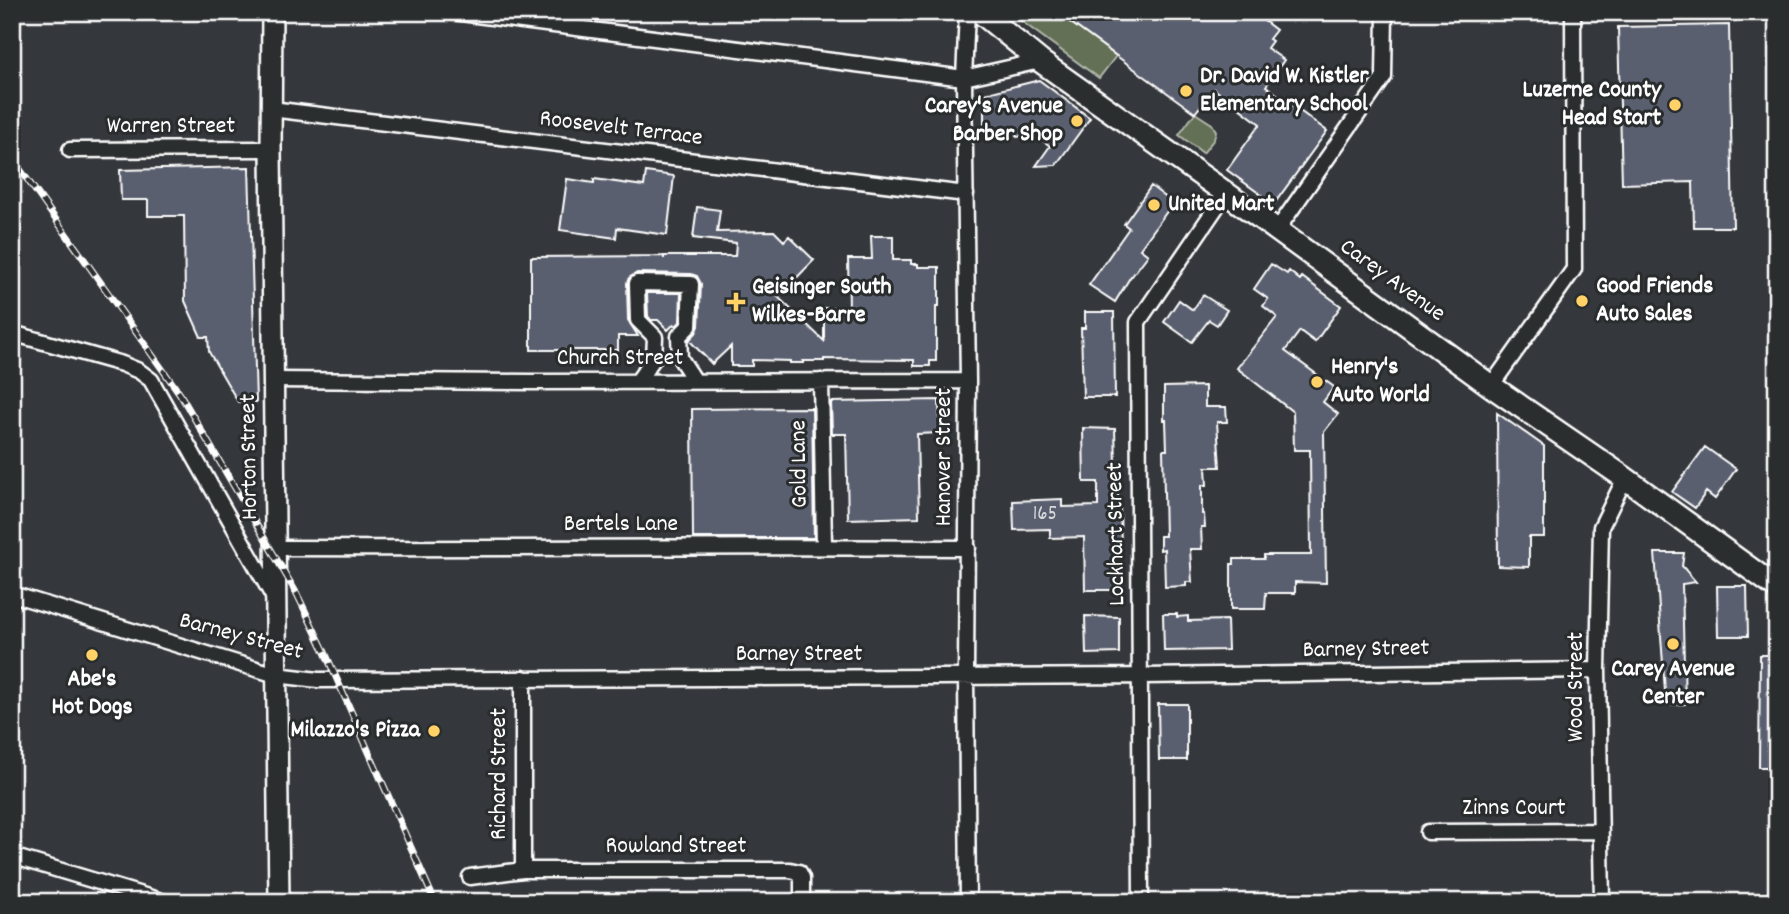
<svg xmlns="http://www.w3.org/2000/svg" width="1789" height="914" font-family="Dekko,sans-serif">
<style>
.green{fill:#636f56;stroke:#b1b7aa;stroke-width:2}
.building{fill:#5a5f70;stroke:#fff;stroke-width:2}
.lines{fill:none;stroke-linecap:round;stroke-linejoin:round}
.street-casing{stroke:#fff;stroke-width:19}
.secondary-casing{stroke:#fff;stroke-width:24}
.primary-casing{stroke:#fff;stroke-width:26}
.street{stroke:#2a2d2e;stroke-width:14}
.secondary{stroke:#2a2d2e;stroke-width:19}
.primary{stroke:#2a2d2e;stroke-width:21}
.rail-casing{stroke:#fff;stroke-width:7}
.rail{stroke:#2a2d2e;stroke-width:4.5;stroke-dasharray:13;stroke-linecap:butt}
.poi-dot{fill:#ffd166;stroke:#2a2d2e;stroke-width:2.5}
.labels{text-anchor:middle;dominant-baseline:central;stroke-width:6;stroke-linejoin:round;paint-order:stroke}
.number-label{font-size:21px;fill:#d6d7db}
.poi-label{font-size:24px;font-weight:bold;fill:#fff;stroke:#2a2d2e;text-anchor:start}
.street-label{font-size:24px;fill:#fff;stroke:#2a2d2e}
</style>
<rect width="100%" height="100%" fill="#34373b"/>
<filter id="ink" filterUnits="userSpaceOnUse"><feTurbulence type="fractalNoise" baseFrequency=".0143" numOctaves="2"/><feDisplacementMap in="SourceGraphic" scale="14" xChannelSelector="R" yChannelSelector="G"/><feConvolveMatrix kernelMatrix="1 2 1 2 8 2 1 2 1" color-interpolation-filters="sRGB"/></filter>
<g filter="url(#ink)">
<!-- green -->
<path class="green" d="M1013 12H1056L1116 56 1099 78 1013 15Z
M1195 113 1212 124 1216 131 1214 139 1203 153 1179 135Z"/>
<!-- building -->
<path class="building" d="M1056 12H1268L1263 20 1276 30 1269 39 1272 41 1267 48 1284 60 1266 86 1327 131 1274 204 1227 170 1260 124 1214 89 1195 113Z
M1729 25 1733 227H1694L1693 182 1622 184 1618 27Z
M1039 80 1090 118 1056 165 1036 166 1050 146 1034 134 1017 137 1014 131 984 130V94Z
M249 167 256 402H238L209 352 208 337H201L185 301 184 216H148V200H121L120 170Z
M646 172 674 176 667 235 617 228 616 238 560 230 567 179 594 183V179L644 186Z
M1151 186 1173 203 1140 249 1148 255 1132 276H1131L1115 302 1089 285 1129 228 1124 224Z
M697 207 720 210 717 232 774 231 784 241 789 236 814 260 778 297 824 341V308H849L848 259H872L871 236H893V260H911V264H918V267H939V306H936V361H930V366H914V360L824 359V361H803V363H790V361L752 360V366H731V346L712 364 689 340 696 333 699 326 701 284 697 276 691 274 637 273 629 278 627 283 628 320 638 336H618V350H531V257L664 256V259V256H735L736 243 693 238Z
M1271 264 1287 274 1289 271 1300 280 1302 277 1341 306 1315 342 1300 331 1285 351 1334 387 1323 402 1338 414 1324 432 1326 583 1295 582V593H1266L1265 609H1231V564H1234V559H1264V555H1311L1310 450H1294L1293 412 1237 368 1277 317 1263 306 1268 299 1254 289Z
M647 293H681L680 322 676 326 674 324 668 330 658 320H651L648 316Z
M1203 295 1227 310 1217 325 1209 320 1192 342 1164 322 1179 300 1193 310Z
M1085 312H1114L1115 397H1083L1081 328H1085Z
M1205 386V407H1226L1227 422H1217L1220 467H1206L1207 485H1202V514H1204L1205 527H1201L1202 549H1190L1192 582H1186V586L1165 587 1164 549 1160 550V536H1165L1163 450H1167L1166 420H1164V387Z
M939 400 940 433 917 434 919 517 848 519 846 434H832L831 402Z
M812 408 814 538H693L692 409Z
M1497 413 1544 446V537H1529V567L1498 566Z
M1083 428 1115 429 1116 463H1118V506H1120L1121 548H1115L1116 590H1085L1084 537 1050 538V529L1014 530 1013 501 1062 499V507L1098 506V482H1084Z
M1705 447 1736 469 1715 499 1706 492 1695 508 1672 492Z
M1655 553H1684L1682 566 1696 582 1682 584 1685 704 1666 705Z
M1717 586H1747L1748 636H1718Z
M1163 614H1177V617L1188 616V621L1227 620 1228 650 1164 651Z
M1085 616 1119 617V653L1086 654Z
M1760 655H1777V767H1759Z
M1158 704H1187V760H1159Z"/>
<g class="lines">
<defs>
<path id="street" d="M453 12 964 78 1040 61
M967 12 964 78 968 381 966 676 968 902
M271 109 966 194
M70 150 271 149
M1277 230 1384 77 1385 12
M12 333 122 364 139 371 151 380 274 598
M273 380 531 382 968 381
M821 381 824 546
M637 382 654 358 655 337 638 320 637 283 691 284 689 326 679 336 680 358 695 381
M1491 386 1574 269 1573 12
M275 548C506 549 737 546 968 548
M12 594 276 675 318 680 1141 676 1598 670
M1428 832 1601 831
M12 856 165 902
M523 870V678
M470 877 523 870H790L799 872 802 878V902
M1141 902 1138 322 1226 193
M1602 902 1598 670 1601 527 1625 478"/>
<path id="secondary" d="M272 12 271 149 279 902"/>
<path id="primary" d="M980 12 1040 61 1226 193 1491 386 1625 478 1777 588"/>
</defs>
<!-- street casing -->
<use href="#street" class="street-casing"/>
<!-- secondary casing -->
<use href="#secondary" class="secondary-casing"/>
<!-- primary casing -->
<use href="#primary" class="primary-casing"/>
<!-- street -->
<use href="#street" class="street"/>
<!-- secondary -->
<use href="#secondary" class="secondary"/>
<!-- primary -->
<use href="#primary" class="primary"/>
<defs>
<path id="rail" d="M12 158 180 394 297 594 324 650 435 902"/>
</defs>
<!-- rail casing -->
<use href="#rail" class="rail-casing"/>
<!-- rail -->
<use href="#rail" class="rail"/>
</g>
</g>
<!-- markers -->
<g class="poi-dot">
<circle cx="1186" cy="91" r="7"/>
<circle cx="1675" cy="105" r="7"/>
<circle cx="1077" cy="121" r="7"/>
<circle cx="1154" cy="205" r="7"/>
<circle cx="1582" cy="301" r="7"/>
<path d="M732.5 291.5h7v7h7v7h-7v7h-7v-7h-7v-7h7z"/>
<circle cx="1317" cy="382" r="7"/>
<circle cx="1673" cy="644" r="7"/>
<circle cx="92" cy="655" r="7"/>
<circle cx="434" cy="731" r="7"/>
</g>
<g class="labels">
<!-- number labels -->
<g class="number-label">
<text x="1045" y="515">165</text>
</g>
<!-- poi labels -->
<g class="poi-label">
<text x="1200" y="77">Dr. David W. Kistler<tspan x="1200" dy="28">Elementary School</tspan></text>
<text x="1661" y="91" text-anchor="end">Luzerne County<tspan x="1661" dy="28">Head Start</tspan></text>
<text x="1063" y="107" text-anchor="end">Carey's Avenue<tspan x="1063" dy="28">Barber Shop</tspan></text>
<text x="1168" y="205">United Mart</text>
<text x="1596" y="287">Good Friends<tspan x="1596" dy="28">Auto Sales</tspan></text>
<text x="752" y="288">Geisinger South<tspan x="752" dy="28">Wilkes-Barre</tspan></text>
<text x="1331" y="368">Henry's<tspan x="1331" dy="28">Auto World</tspan></text>
<text x="1673" y="670" text-anchor="middle">Carey Avenue<tspan x="1673" dy="28">Center</tspan></text>
<text x="92" y="680" text-anchor="middle">Abe's<tspan x="92" dy="28">Hot Dogs</tspan></text>
<text x="420" y="731" text-anchor="end">Milazzo's Pizza</text>
</g>
<!-- street labels -->
<g class="street-label">
<text x="171" y="127">Warren Street</text>
<text transform="translate(621 129) rotate(7)">Roosevelt Terrace</text>
<text transform="translate(1392 281) rotate(36)">Carey Avenue</text>
<text x="620" y="359">Church Street</text>
<text transform="translate(250 457) rotate(-91)">Horton Street</text>
<text transform="translate(945 457) rotate(-90)">Hanover Street</text>
<text transform="translate(800 464) rotate(-91)">Gold Lane</text>
<text x="621" y="525">Bertels Lane</text>
<text transform="translate(1117 534) rotate(-91)">Lockhart Street</text>
<text transform="translate(241 637) rotate(15)">Barney Street</text>
<text transform="translate(1366 650) rotate(-1)">Barney Street</text>
<text x="799" y="655">Barney Street</text>
<text transform="translate(1577 687) rotate(-90)">Wood Street</text>
<text transform="translate(500 774) rotate(-90)">Richard Street</text>
<text x="1514" y="809">Zinns Court</text>
<text x="676" y="847">Rowland Street</text>
</g>
</g>
<!-- margin -->
<rect width="1789" height="914" fill="none" stroke="#2a2d2e" stroke-width="42"/>
<rect x="21" y="21" width="1747" height="872" fill="none" stroke="#fff" stroke-width="2.5" filter="url(#ink)"/>
</svg>
